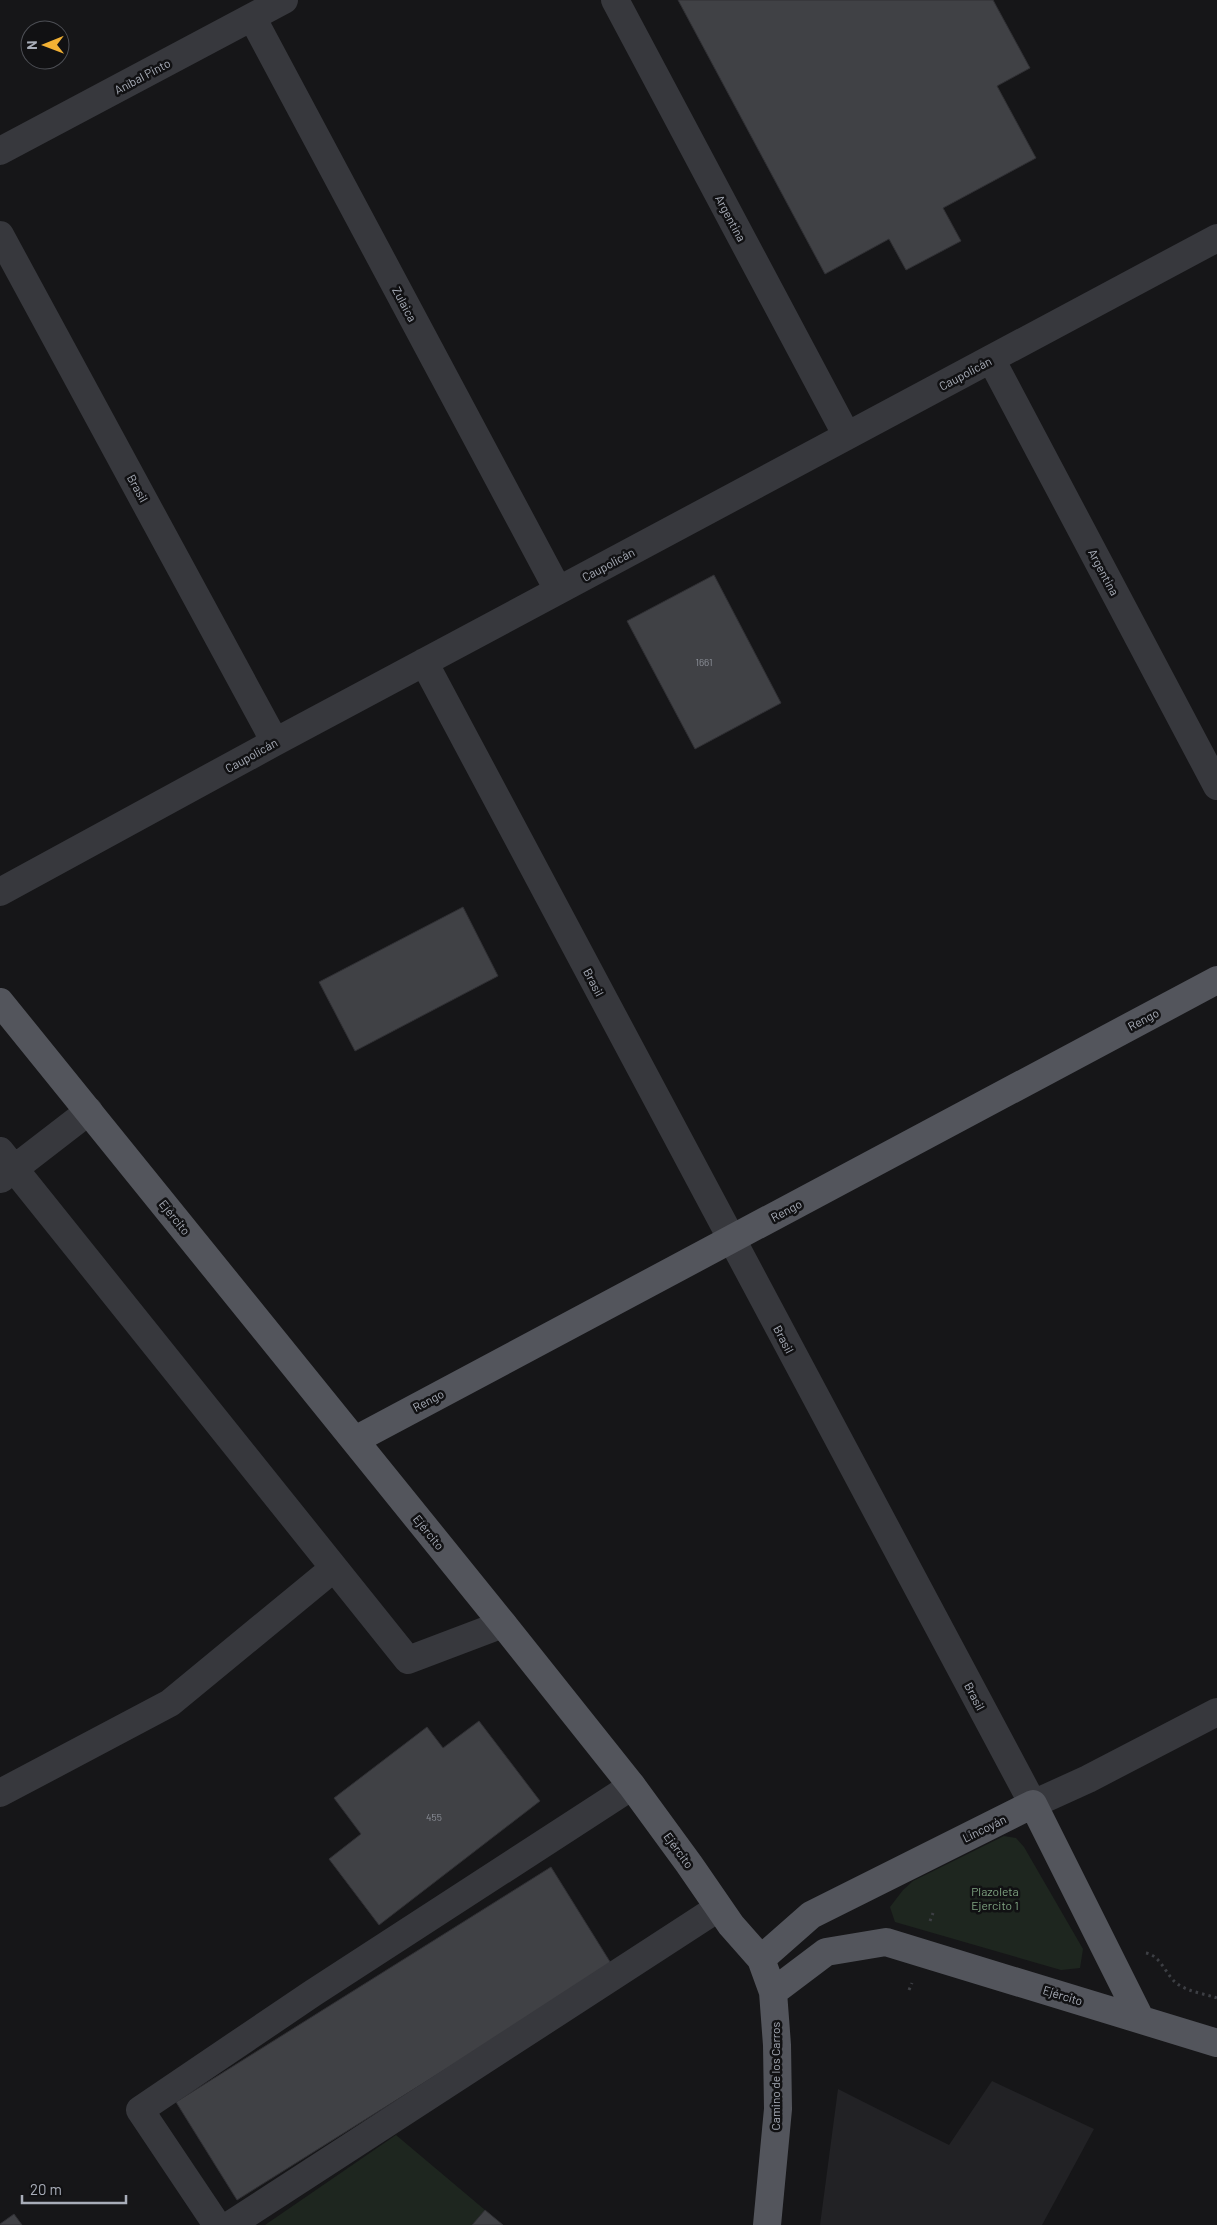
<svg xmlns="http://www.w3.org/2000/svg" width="1217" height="2225" font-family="Barlow,sans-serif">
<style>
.built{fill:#222225}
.green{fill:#1e261f}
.building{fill:#404145;stroke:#303034}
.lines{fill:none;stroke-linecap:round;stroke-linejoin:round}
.path{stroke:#3d3f44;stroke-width:3;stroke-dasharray:2.5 4;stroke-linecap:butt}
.minor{stroke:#37383d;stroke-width:28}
.major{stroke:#53555c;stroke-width:28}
.labels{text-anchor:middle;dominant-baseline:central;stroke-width:5;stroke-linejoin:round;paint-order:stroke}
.number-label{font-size:10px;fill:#8e929b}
.street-label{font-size:12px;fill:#a8adb8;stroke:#111113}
.park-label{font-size:12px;fill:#7fa381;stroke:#111113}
</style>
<rect width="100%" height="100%" fill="#161618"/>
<!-- built -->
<path class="built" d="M992 2081 1094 2129 1042 2225H820L838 2089 949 2145Z"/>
<!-- green -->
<path class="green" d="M1004 1836 1016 1838 1024 1847 1083 1949 1080 1968 1061 1970 895 1922 890 1907 903 1890 913 1881Z
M396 2135 485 2210 472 2225H265Z"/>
<!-- building -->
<path class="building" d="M678 0H993L1030 68 997 86 1036 158 943 208 961 241 906 270 889 239 825 274Z
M714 575 781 703 695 749 627 621Z
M463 907 498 976 355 1051 319 982Z
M479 1721 540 1801 379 1925 329 1859 361 1834 334 1798 427 1727 443 1748Z
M551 1867 612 1965 237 2200 176 2102Z
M485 2210 503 2225H472Z
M14 2214 22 2225H0V2224Z"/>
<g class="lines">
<!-- path -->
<path class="path" d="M930 1921 933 1913
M1146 1953C1162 1956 1166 1977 1179 1985 1190 1992 1205 1994 1217 1998
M909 1990 912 1983"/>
<!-- minor -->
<path class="minor" d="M615 0 847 436
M252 17 558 590
M0 151 284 0
M0 235 275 742
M991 359 1217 786
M424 662 1033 1804 1088 1779 1217 1712
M0 892 275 742 1217 238
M0 1151 408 1660 503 1624
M1 1179 89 1111
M0 1793 170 1703 334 1568
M217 2225 140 2110 313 1993 632 1786
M230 2225 718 1908"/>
<!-- major -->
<path class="major" d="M0 1002 503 1624 632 1786 689 1864 731 1925 761 1959 773 1992 777 2045 778 2109 767 2225
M355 1440 1217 980
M761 1959 811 1915 1033 1804 1140 2018
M773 1992 826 1952 886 1942 1217 2043"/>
</g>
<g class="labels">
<!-- number labels -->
<g class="number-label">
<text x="704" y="662">1661</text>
<text x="434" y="1817">455</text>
</g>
<!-- street labels -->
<g class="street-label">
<text transform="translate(142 76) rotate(-28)">Aníbal Pinto</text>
<text transform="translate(731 218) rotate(62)">Argentina</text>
<text transform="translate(405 304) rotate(62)">Zulaica</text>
<text transform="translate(965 373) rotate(-28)">Caupolicán</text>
<text transform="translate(138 488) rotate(61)">Brasil</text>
<text transform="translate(608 564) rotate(-28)">Caupolicán</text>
<text transform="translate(1104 572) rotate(62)">Argentina</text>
<text transform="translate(251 755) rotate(-29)">Caupolicán</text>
<text transform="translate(594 982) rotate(62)">Brasil</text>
<text transform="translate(1143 1019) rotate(-28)">Rengo</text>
<text transform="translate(786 1210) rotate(-28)">Rengo</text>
<text transform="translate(175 1217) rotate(51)">Ejército</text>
<text transform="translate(784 1339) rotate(62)">Brasil</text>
<text transform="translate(428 1400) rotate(-28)">Rengo</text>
<text transform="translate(429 1532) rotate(51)">Ejército</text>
<text transform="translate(975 1696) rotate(62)">Brasil</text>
<text transform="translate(984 1828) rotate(-26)">Lincoyán</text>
<text transform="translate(679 1850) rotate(54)">Ejército</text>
<text transform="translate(1063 1995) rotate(17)">Ejército</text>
<text transform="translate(775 2076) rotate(-90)">Camino de los Carros</text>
</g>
<!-- park labels -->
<g class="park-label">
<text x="995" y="1891">Plazoleta<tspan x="995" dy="14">Ejercito 1</tspan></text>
</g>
</g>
<!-- north arrow -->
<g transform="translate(45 45) rotate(269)"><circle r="24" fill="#111113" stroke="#4d4f55"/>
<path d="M0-4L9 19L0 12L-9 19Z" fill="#f2b134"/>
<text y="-8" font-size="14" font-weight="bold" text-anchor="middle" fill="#a8adb8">N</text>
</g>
<!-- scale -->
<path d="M22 2195v8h104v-8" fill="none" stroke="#a8adb8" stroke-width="2.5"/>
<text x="30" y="2195" font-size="15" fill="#a8adb8" stroke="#111113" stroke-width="4" paint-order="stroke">20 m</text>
</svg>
